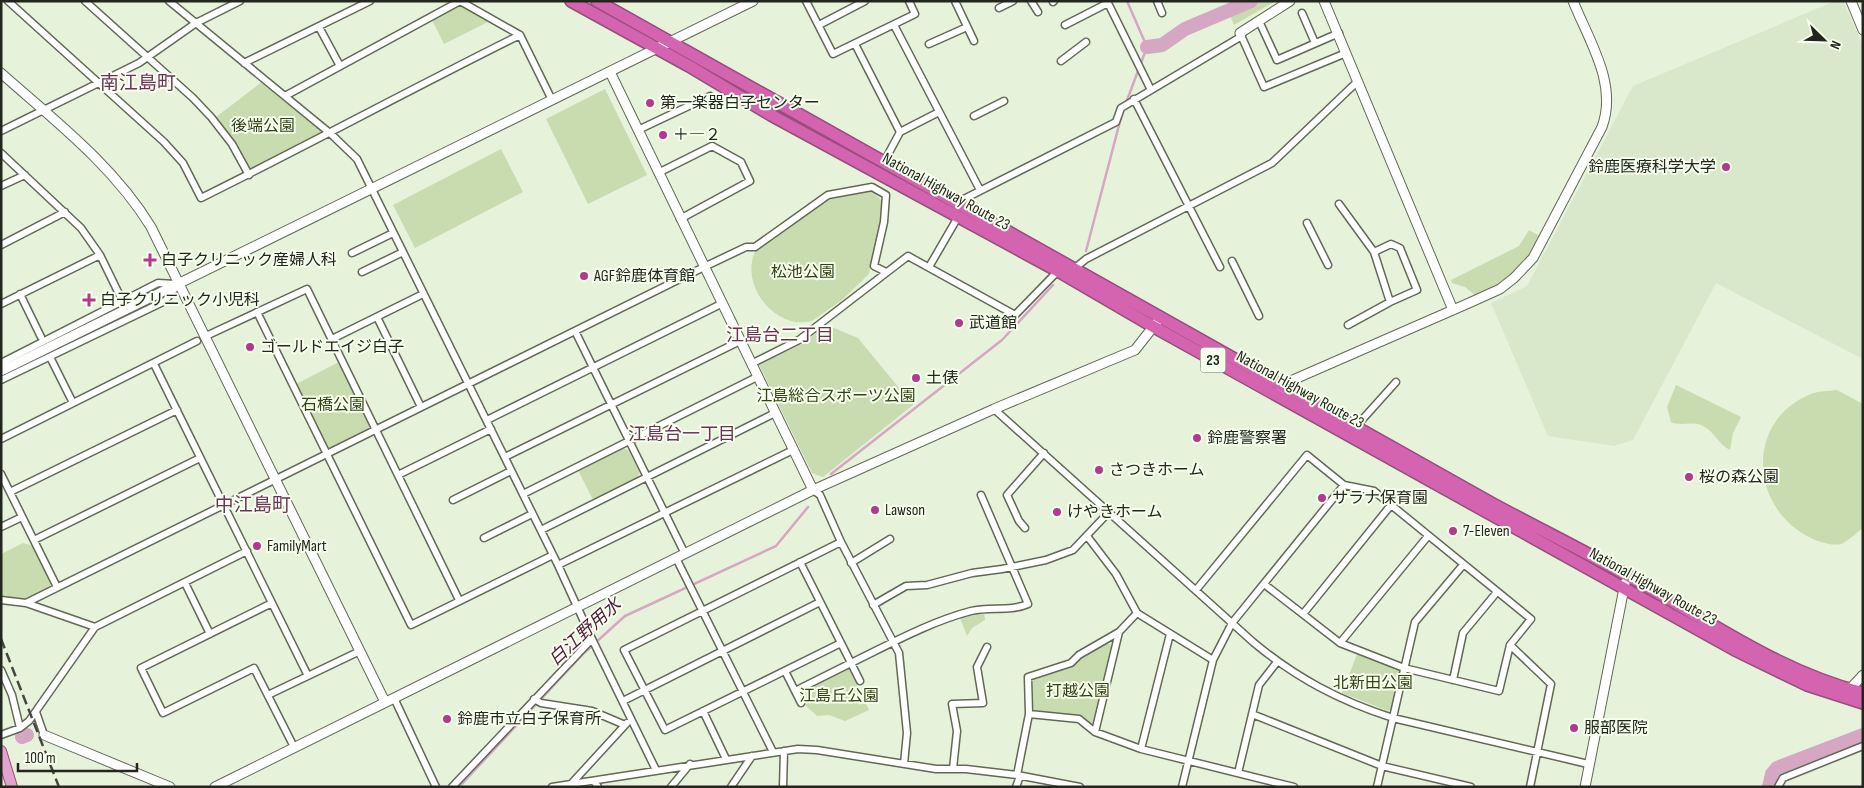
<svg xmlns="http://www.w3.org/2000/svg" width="1864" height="788" font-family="'Sofia Sans Condensed','Noto Sans JP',sans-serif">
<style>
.built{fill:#d9e7ca}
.green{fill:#c8dcb0}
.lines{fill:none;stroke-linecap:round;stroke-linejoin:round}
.stream{stroke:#d5a7c3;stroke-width:2.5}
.river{stroke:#d5a7c3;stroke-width:14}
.street-casing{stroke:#616956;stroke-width:9}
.secondary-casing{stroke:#616956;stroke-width:11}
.primary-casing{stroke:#964e7c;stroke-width:12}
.highway-casing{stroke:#964e7c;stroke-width:14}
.street{stroke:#fff;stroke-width:6}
.secondary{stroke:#fff;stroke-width:9}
.primary{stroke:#e5a2cf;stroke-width:10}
.highway{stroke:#d464af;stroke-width:11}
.rail{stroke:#43473d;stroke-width:2.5;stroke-dasharray:10 5;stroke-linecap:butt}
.poi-dot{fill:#b2398e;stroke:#f6feec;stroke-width:2}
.labels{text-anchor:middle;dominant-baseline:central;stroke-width:4;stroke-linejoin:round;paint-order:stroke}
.shield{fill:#f6feec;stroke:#62675c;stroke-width:1}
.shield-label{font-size:15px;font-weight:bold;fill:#23261e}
.poi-label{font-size:16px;fill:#23261e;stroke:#f6feec;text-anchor:start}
.park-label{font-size:16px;fill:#304311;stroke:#f6feec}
.street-label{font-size:16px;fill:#23261e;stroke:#f6feec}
.neighbourhood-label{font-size:18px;fill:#6d3159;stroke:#f6feec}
.water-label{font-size:18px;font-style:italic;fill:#511a40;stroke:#f6feec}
.quarter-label{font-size:19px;fill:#6d3159;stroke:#f6feec}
</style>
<rect width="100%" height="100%" fill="#e7f2db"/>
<!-- built -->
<path class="built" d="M1835 1H1843L1863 46V359L1716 283 1633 440 1614 446 1548 436 1491 303 1527 286 1633 86Z"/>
<!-- green -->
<path class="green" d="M1257 1H1276L1234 25 1229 13Z
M460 6 488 22 444 44 432 20Z
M262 82 322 130 321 136 253 169 248 168 234 142 216 117Z
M605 89 647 175 588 204 546 119Z
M501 149 523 192 415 248 393 205Z
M868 190 872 191 884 203 882 221 869 274 842 300 812 321C774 331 737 282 757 248L828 198Z
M1529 230 1540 236C1522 268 1508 280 1476 296L1465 287 1452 283 1451 280 1519 246Z
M827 325 858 338 913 405 823 477 812 473 759 365 802 344Z
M339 362 370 426 367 430 330 449 327 447 296 384Z
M1676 385 1741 417 1733 433 1730 450C1718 444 1714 431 1703 426 1692 420 1681 427 1671 422L1667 407Z
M1837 390 1863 404V528C1856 533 1848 541 1841 544 1831 546 1819 542 1811 538 1750 509 1744 421 1811 394 1818 391 1829 391 1837 390Z
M622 448 628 450 640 472 637 478 596 499 592 498 579 472 580 468Z
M23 543 33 546 51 583 50 587 21 601 1 598V554Z
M984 612 985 620 972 628 967 636 960 618Z
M1107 643 1113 646 1094 723 1091 724 1079 715 1036 711 1033 709V680L1072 667 1082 657Z
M1357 654 1398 670 1399 673 1391 709 1388 711 1342 693Z
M849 668 869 710 845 721 829 715 817 716 805 705 799 693Z"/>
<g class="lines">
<!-- stream -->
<path class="stream" d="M1126 103 1147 47 1127 1
M1086 251 1123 110
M831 474 1002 340 1053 285
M459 787 584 653 625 616 776 546 808 507"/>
<!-- river -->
<path class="river" d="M1147 47 1162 45 1185 29 1251 1
M22 737 27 735
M1769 787 1772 774 1777 768 1863 735"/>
<defs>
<path id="street" d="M8 1 164 142 183 163 201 198C308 145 413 88 520 35
M85 1 193 98 211 117 232 144 249 175
M169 1 331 134 357 159 558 565 592 639 452 787
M460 1 520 35 552 100
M806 1 833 54 915 14 909 1
M955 1 974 41
M1031 1 1038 12
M1107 1 1150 88
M1157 1 1162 13
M1053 2 1054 1
M999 8 1013 1
M1302 13 1315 43
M1259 21 1277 60 1339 33
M819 25 865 1
M894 25 980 190
M1065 25 1108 3
M319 27 340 66
M1240 33 1264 87 1346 53
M855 44 900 132
M929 44 967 27
M1061 61 1086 42
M244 63 370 1
M285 96 460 1
M1134 99 1220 267
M974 116 1004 101
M638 130 710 96
M1 131 139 63 196 23 240 1
M1 153 81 228 100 255 121 298
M884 162 900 132 939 112
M658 173 712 146 741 162 750 181 680 219
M1 186 25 175
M958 202 1116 122 1121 108 1242 36
M1339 204 1374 252 1390 302
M1307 223 1328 265
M1 245 65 212
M352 253 393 233
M1232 261 1259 316
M929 267 958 217
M1075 268 1086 259 1272 163 1358 81
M362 272 403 252
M20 294 41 337
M1 304 100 255
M257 312 411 625 553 555
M377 317 421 407
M1348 325 1390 302 1417 290 1400 248 1391 244 1374 252
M575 331 685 554
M206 336 307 289 459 600
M332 339 423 294
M50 357 73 403
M1 363 158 283 175 284
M154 364 308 676
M751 364 799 340 908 256 1015 315 1058 271
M1 380 165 301 177 286
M994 409 1253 642C1296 678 1340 701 1393 718L1588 764
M487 420 721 304
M1361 421 1396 382
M1 439 197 341
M505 457 740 341
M1 474 57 587
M398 475 491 429
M813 490 820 495 841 542 899 653 907 733 904 764
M10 492 177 410
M523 494 757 377
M453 500 511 471
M1 527 22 517
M1025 528 1019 521 1007 495 1044 453
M541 530 775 413
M1087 536 1116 574 1137 613 1213 660
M484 538 532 514
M34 540 200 458
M841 542 624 650 665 730 841 643 851 663C890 644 929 622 971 611 990 606 1009 612 1028 604L981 495
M676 558 773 752
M800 562 841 643
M851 563 890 539
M558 565 793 450
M185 583 210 634
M1196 590 1307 455 1344 485 1374 491 1531 619 1510 645 1499 691 1404 668 1340 643 1264 584
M1 600 26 603
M272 603 141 668 163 713 254 668 294 747
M873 605 906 586 927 585 972 573 1002 569 1046 560 1073 550 1109 512
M1303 614 1391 505
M95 627 26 603 704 267 746 247H755L828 195 872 187 886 195 884 222 874 266 886 272
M592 639 656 770
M1340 643 1428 536
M1510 645 1551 684 1530 787
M1 670 12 695 20 728
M785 671 801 703
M1453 680 1463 633 1497 592
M795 691 851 663 860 681
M268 695 360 651
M394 698 436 787
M534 699 541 703 592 711 625 725
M623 701 820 602
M703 711 726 759
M36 712 44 735
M1029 714 1079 719 1095 732 1141 749 1294 787
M1252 714 1382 766 1471 787
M1095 732 1119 632
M1 735 20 728 29 721 95 627 247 551
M1141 749 1170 634
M953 769 957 731 952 704 983 703 977 667 987 647
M1238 773 1259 685 1277 662
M1017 775 1029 714 1028 677 1071 663 1079 655 1119 632 1137 613
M594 781 598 787
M571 784 627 723
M552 787 798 749 817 750 936 769H966L1017 775 1080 787
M671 787 690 764
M731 787 752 756
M783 787 784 751
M1016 787 1020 776
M1182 787 1213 660 1232 623 1344 485
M1377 787 1415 622 1463 565
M1778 787 1783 778 1863 746"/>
<path id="secondary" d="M1324 1 1453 310
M1851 1 1863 30
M1240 33 1290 1
M610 72 813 490
M1 73C54 120 113 165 151 227L385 702
M1 371 753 1
M1281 390 1284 385 1295 379 1469 303 1500 289 1514 278 1533 258 1602 127C1618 84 1589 41 1573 1
M1849 690 1863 675
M44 735 170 787
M215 787 813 490 994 409 1135 350 1157 322
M1585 787 1625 583"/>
<path id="primary" d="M1 751 12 787"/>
<path id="highway" d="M571 1 689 66 771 115 1058 271 1154 327 1735 650 1807 685 1863 703
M597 1 1493 504C1545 532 1598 558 1650 588 1718 628 1785 673 1863 693"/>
</defs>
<!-- street casing -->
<use href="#street" class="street-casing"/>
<!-- secondary casing -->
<use href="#secondary" class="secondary-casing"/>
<!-- primary casing -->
<use href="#primary" class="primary-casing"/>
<!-- highway casing -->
<use href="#highway" class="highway-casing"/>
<!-- street -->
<use href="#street" class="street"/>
<!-- secondary -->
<use href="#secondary" class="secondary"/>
<!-- primary -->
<use href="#primary" class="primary"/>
<!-- highway -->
<use href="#highway" class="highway"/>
<!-- rail -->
<path class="rail" d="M1 639 59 787"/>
</g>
<!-- markers -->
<g class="poi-dot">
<circle cx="650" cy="103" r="5"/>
<circle cx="663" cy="135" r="5"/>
<circle cx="1726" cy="167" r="5"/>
<path d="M147.5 252.5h5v5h5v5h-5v5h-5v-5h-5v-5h5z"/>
<circle cx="584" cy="276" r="5"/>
<path d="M86.5 292.5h5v5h5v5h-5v5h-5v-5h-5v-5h5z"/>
<circle cx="959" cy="323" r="5"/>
<circle cx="250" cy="347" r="5"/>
<circle cx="916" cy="378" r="5"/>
<circle cx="1197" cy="438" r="5"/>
<circle cx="1099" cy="470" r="5"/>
<circle cx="1689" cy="477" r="5"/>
<circle cx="1322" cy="498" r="5"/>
<circle cx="875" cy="510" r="5"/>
<circle cx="1057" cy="512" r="5"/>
<circle cx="1453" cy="531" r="5"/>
<circle cx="257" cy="546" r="5"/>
<circle cx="447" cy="719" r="5"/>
<circle cx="1574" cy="728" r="5"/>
</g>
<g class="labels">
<!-- shield labels -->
<rect class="shield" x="1200.5" y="347.5" width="25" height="25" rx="4"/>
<g class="shield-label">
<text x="1213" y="360">23</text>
</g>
<!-- poi labels -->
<g class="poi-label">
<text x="660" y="103">第一楽器白子センター</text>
<text x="673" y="135">＋―２</text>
<text x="1716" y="167" text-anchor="end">鈴鹿医療科学大学</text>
<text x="161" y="260">白子クリニック産婦人科</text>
<text x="594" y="276">AGF鈴鹿体育館</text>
<text x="100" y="300">白子クリニック小児科</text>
<text x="969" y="323">武道館</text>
<text x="260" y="347">ゴールドエイジ白子</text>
<text x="926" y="378">土俵</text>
<text x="1207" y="438">鈴鹿警察署</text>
<text x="1109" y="470">さつきホーム</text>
<text x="1699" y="477">桜の森公園</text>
<text x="1332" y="498">サラナ保育園</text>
<text x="885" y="510">Lawson</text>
<text x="1067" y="512">けやきホーム</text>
<text x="1463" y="531">7-Eleven</text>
<text x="267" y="546">FamilyMart</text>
<text x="457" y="719">鈴鹿市立白子保育所</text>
<text x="1584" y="728">服部医院</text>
</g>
<!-- park labels -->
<g class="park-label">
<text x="263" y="126">後端公園</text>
<text x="803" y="272">松池公園</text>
<text x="836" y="396">江島総合スポーツ公園</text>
<text x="333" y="405">石橋公園</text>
<text x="1373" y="683">北新田公園</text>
<text x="1078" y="691">打越公園</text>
<text x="839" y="696">江島丘公園</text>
</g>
<!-- street labels -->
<g class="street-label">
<text transform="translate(946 192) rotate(29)">National Highway Route 23</text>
<text transform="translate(1300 390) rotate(29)">National Highway Route 23</text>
<text transform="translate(1653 587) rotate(29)">National Highway Route 23</text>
</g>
<!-- neighbourhood labels -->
<g class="neighbourhood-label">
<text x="780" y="335">江島台二丁目</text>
<text x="682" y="434">江島台一丁目</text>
</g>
<!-- water labels -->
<g class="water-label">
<text transform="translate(585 632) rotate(-42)">白江野用水</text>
</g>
<!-- quarter labels -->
<g class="quarter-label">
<text x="138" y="83">南江島町</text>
<text x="253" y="505">中江島町</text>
</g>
</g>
<!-- border -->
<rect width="1864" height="788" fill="none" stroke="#23261e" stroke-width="5"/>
<!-- north arrow -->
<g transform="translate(1824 40) rotate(113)" stroke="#f6feec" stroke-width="4" paint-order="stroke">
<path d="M0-4L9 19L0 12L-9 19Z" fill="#23261e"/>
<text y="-8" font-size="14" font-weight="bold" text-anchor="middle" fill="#23261e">N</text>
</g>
<!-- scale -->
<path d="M18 763v8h119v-8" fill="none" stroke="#23261e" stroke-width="2.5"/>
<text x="25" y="763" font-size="15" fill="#23261e" stroke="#f6feec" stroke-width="4" paint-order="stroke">100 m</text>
</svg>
